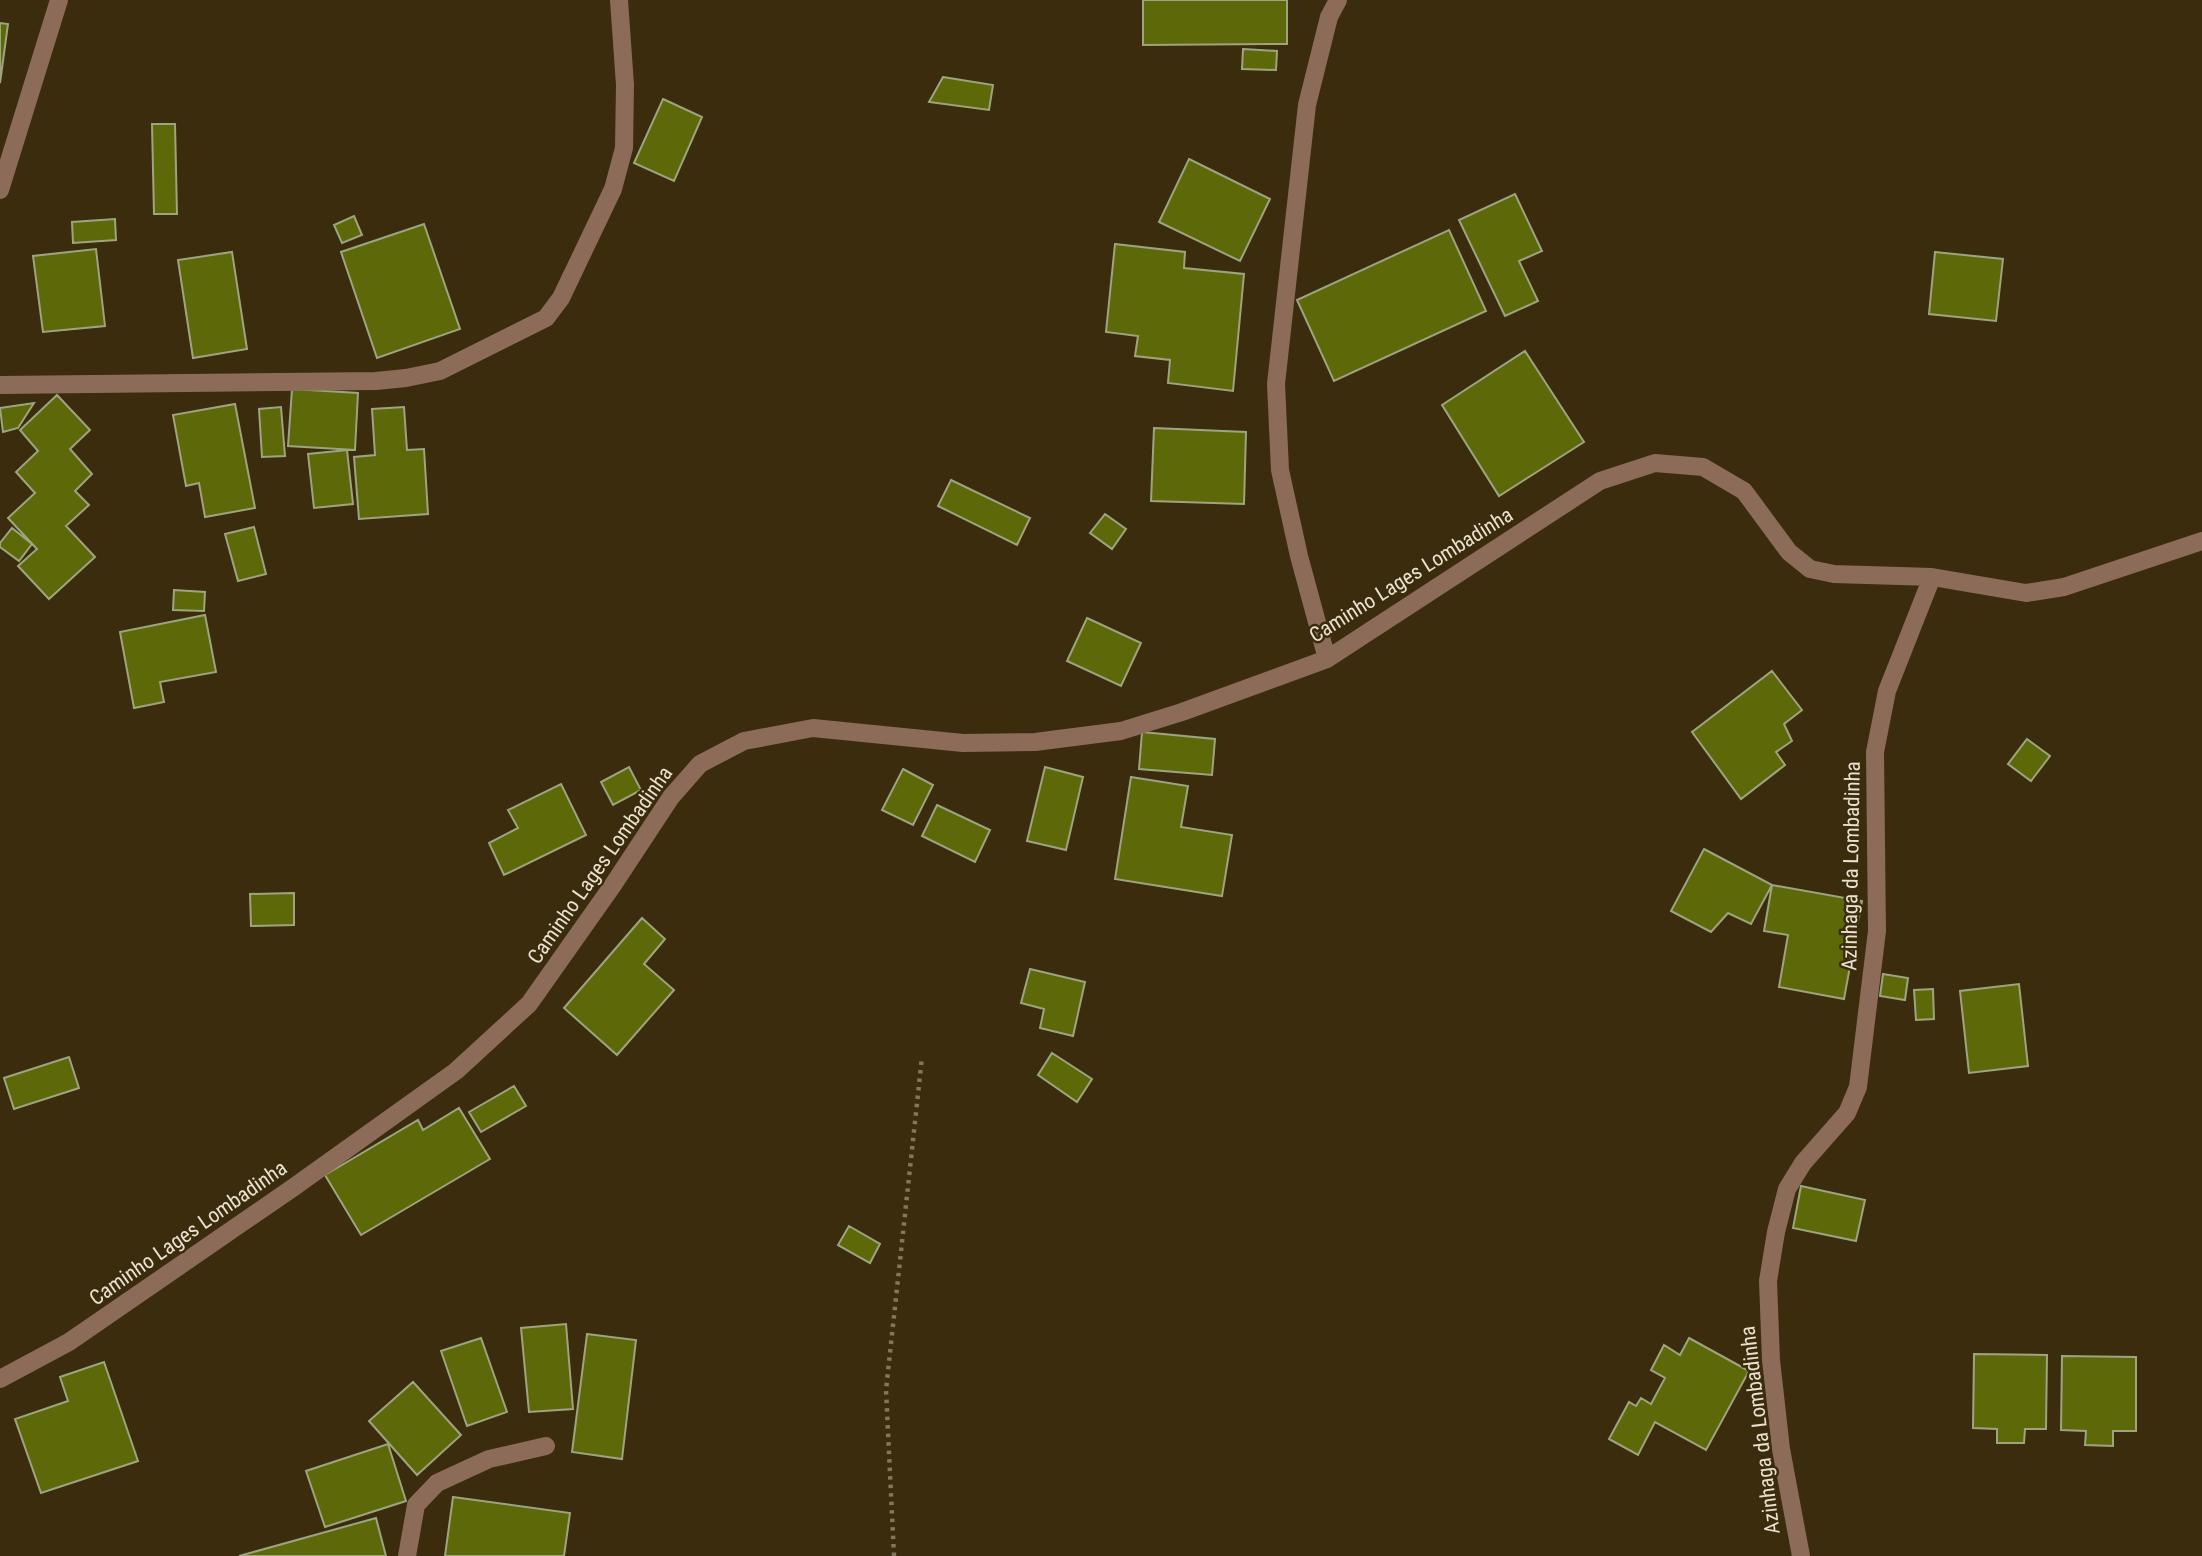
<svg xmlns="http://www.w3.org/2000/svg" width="2202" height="1556" font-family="'Roboto Condensed',sans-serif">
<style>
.building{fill:#5d6908;stroke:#9da481;stroke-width:2}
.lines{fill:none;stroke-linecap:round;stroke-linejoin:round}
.path{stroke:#82765c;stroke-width:4.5;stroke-dasharray:3.5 5;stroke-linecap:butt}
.minor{stroke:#8c6b59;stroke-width:18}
.labels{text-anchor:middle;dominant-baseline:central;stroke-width:5;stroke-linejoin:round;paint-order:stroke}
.street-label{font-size:21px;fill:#eae1d0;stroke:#3a2c0d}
</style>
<rect width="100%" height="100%" fill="#3a2c0d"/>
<!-- building -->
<path class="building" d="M1143 0H1287V44L1143 45Z
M0 23 8 24 0 83Z
M1243 49 1277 51 1276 70 1242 69Z
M943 77 993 85 989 110 929 102Z
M663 99 702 117 674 181 634 163Z
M152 124H175L177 214H154Z
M1189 159 1270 199 1240 261 1159 222Z
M1515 194 1542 251 1519 261 1538 301 1505 316 1459 220Z
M354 216 362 235 342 243 334 225Z
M115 219 116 240 73 243 72 222Z
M424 224 460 329 377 358 341 252Z
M1449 230 1486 311 1334 381 1297 300Z
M1115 244 1185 252 1184 268 1244 274 1233 391 1168 383 1170 360 1135 356 1138 336 1106 332Z
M96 249 105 326 43 332 33 256Z
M232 252 247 349 193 358 178 260Z
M1935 252 2003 259 1996 321 1929 314Z
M1525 351 1584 442 1499 496 1442 405Z
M292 389 358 393 355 450 288 446Z
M57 395 90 430 70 449 92 474 75 491 89 505 66 526 95 557 49 599 18 566 37 549 8 518 35 493 16 472 38 451 20 430Z
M34 403 18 428 3 432 0 408Z
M235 404 255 508 205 517 199 483 186 486 173 415Z
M281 407 285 456 262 457 259 409Z
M404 407 407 450 424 449 428 514 359 519 354 457 375 455 372 409Z
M1154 428 1246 432 1244 504 1151 501Z
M347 450 353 504 314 508 308 454Z
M951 480 1030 518 1017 545 938 506Z
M1105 514 1126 529 1112 549 1090 533Z
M254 527 266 574 238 581 225 534Z
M12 528 32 544 19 561 0 547V543Z
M174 590 205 592 204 611 173 610Z
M205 615 216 672 160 682 164 702 134 708 120 632Z
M1087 618 1141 643 1121 686 1067 661Z
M1772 671 1802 710 1784 724 1792 741 1776 752 1785 765 1741 799 1692 732Z
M1142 732 1215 739 1212 775 1139 769Z
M2027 739 2050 756 2031 781 2008 764Z
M629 767 641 790 613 805 601 782Z
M1045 767 1083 777 1066 850 1027 841Z
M903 769 933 785 913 825 882 810Z
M1131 777 1188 786 1181 827 1232 835 1222 896 1115 879Z
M561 784 586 835 504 875 489 843 518 828 508 810Z
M937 805 990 830 975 862 922 836Z
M1704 849 1772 885 1751 924 1728 913 1711 932 1671 911Z
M1772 885 1862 901 1844 999 1779 987 1788 935 1764 931Z
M294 893V925L251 926 250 894Z
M642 918 665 939 644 964 674 990 617 1055 564 1008Z
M1030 969 1085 982 1073 1036 1040 1028 1044 1009 1021 1003Z
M1883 974 1908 978 1905 1000 1880 996Z
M2019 984 2028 1066 1969 1073 1960 991Z
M1933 989 1934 1019 1916 1020 1914 990Z
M1052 1053 1092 1079 1077 1102 1038 1075Z
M69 1057 79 1088 14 1109 4 1078Z
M514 1086 526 1106 481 1132 469 1112Z
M459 1108 490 1159 361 1235 325 1175 418 1120 423 1130Z
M1801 1186 1865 1200 1856 1241 1793 1228Z
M849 1226 880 1244 870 1263 838 1245Z
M566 1324 573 1409 529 1412 521 1328Z
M587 1334 636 1340 622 1459 572 1452Z
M481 1338 507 1412 467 1426 441 1351Z
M1689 1338 1749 1371 1706 1450 1655 1422 1638 1455 1609 1439 1629 1402 1636 1406 1641 1398 1651 1404 1665 1378 1651 1370 1664 1345 1680 1355Z
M1974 1354 2047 1355 2046 1429H2025L2024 1443H1997V1429L1973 1428Z
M2062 1356 2136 1357V1431H2113V1446L2085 1445 2086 1431 2061 1430Z
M104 1362 138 1461 41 1493 15 1419 68 1401 60 1377Z
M413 1382 461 1435 417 1475 369 1421Z
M388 1444 406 1501 325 1527 306 1471Z
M453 1497 570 1513 564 1556H445Z
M376 1518 386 1556H239Z"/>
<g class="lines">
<!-- path -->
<path class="path" d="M894 1556 886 1390 922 1057"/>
<!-- minor -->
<path class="minor" d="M0 190 59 0
M0 385 376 381 406 378 440 371 546 318 561 298 613 189 624 148 625 85 619 0
M1327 659 1299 556 1280 470 1276 384 1307 105 1329 17 1338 0
M0 1379 69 1342 294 1187 456 1071 529 1004 613 885 671 797 700 764 744 741 813 728 963 743 1035 742 1121 731 1182 712 1327 659 1600 481 1655 463 1703 467 1744 491 1789 552 1810 569 1834 574 1932 577 2026 593 2064 587 2202 541
M407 1556 416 1505 437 1483 489 1459 546 1446
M1801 1556 1781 1449 1771 1360 1768 1281 1776 1232 1787 1189 1803 1163 1847 1113 1858 1087 1877 931 1875 752 1887 691 1932 577"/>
</g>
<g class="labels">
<!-- street labels -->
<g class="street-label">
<text transform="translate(1411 575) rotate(-32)">Caminho Lages Lombadinha</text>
<text transform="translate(600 865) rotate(-55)">Caminho Lages Lombadinha</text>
<text transform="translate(1851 866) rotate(-89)">Azinhaga da Lombadinha</text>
<text transform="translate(188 1233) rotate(-35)">Caminho Lages Lombadinha</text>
<text transform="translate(1760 1430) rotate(-97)">Azinhaga da Lombadinha</text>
</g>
</g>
</svg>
